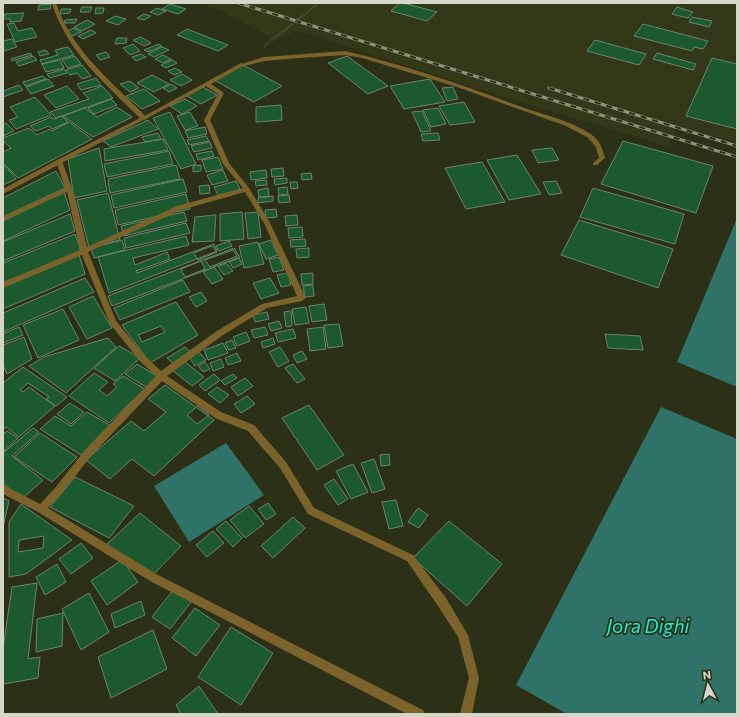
<svg xmlns="http://www.w3.org/2000/svg" width="740" height="717" font-family="Commissioner,sans-serif">
<style>
.built{fill:#333918}
.water{fill:#307369}
.building{fill:#1d592e;stroke:#6b846f;fill-rule:evenodd}
.lines{fill:none;stroke-linecap:round;stroke-linejoin:round}
.path{stroke:#848874;stroke-width:2;stroke-dasharray:0.5 2;stroke-linecap:butt}
.service{fill:#7c632c;fill-rule:evenodd}
.minor{fill:#7c632c;fill-rule:evenodd}
.tertiary{fill:#7c632c;fill-rule:evenodd}
.rail-casing{stroke:#8c907c;stroke-width:3}
.rail{stroke:#2b3016;stroke-width:2;stroke-dasharray:6;stroke-linecap:butt}
.path-bridge{stroke:#848874;stroke-width:2;stroke-dasharray:0.5 2;stroke-linecap:butt}
.labels{text-anchor:middle;dominant-baseline:central;stroke-width:3.5;stroke-linejoin:round;paint-order:stroke}
.near-water-label{font-size:19px;font-style:italic;fill:#24ead3;stroke:#2b3016}
</style>
<rect width="100%" height="100%" fill="#2b3016"/>
<!-- built -->
<path class="built" d="M200 3H737V143L678 126 667 146 504 97 301 32 296 31 276 40 225 13Z"/>
<!-- water -->
<path class="water" d="M737 218V387L677 362Z
M661 407 737 439V714H567L516 685Z
M226 443 264 495 189 542 154 486Z"/>
<!-- building -->
<path class="building" d="M400 3H403L437 12 427 21 391 11Z
M51 4 50 9 38 10 39 5Z
M170 4 186 9 178 14 162 9Z
M82 7H92L90 12H80Z
M677 7 693 12 688 18 672 14Z
M96 8H104L103 13 95 14Z
M157 8 166 11 158 15 150 12Z
M61 9H71L70 13 60 14Z
M24 13 21 21 10 22 11 19H3L5 14Z
M144 14 151 16 144 20 137 18Z
M115 16 126 19 118 25 106 21Z
M692 17 712 21 709 27 689 22Z
M77 19 75 23H64L65 20Z
M87 20 95 24 82 31 74 27Z
M14 23 18 31 32 28 37 37 15 42 7 24Z
M643 24 708 41 703 49 694 47 692 51 634 36Z
M74 28 81 32 72 36 65 32Z
M187 29 228 45 218 51 177 35Z
M91 30 96 33 83 39 78 36Z
M141 37 151 43 144 46 133 40Z
M117 38H127L126 43 115 44Z
M12 39 17 47 4 51 3 41Z
M595 40 646 54 639 65 587 51Z
M133 44 140 51 130 55 123 48Z
M159 44 162 46 148 52 144 50Z
M68 47 74 55 42 64 40 60 58 55 55 50Z
M162 47 169 50 154 57 148 54Z
M46 50 49 54 40 56 38 52Z
M106 52 110 57 100 60 96 55Z
M30 53 32 55 12 61 11 59Z
M657 53 696 64 693 70 653 59Z
M141 54 146 57 136 61 132 57Z
M163 55 171 59 163 63 155 59Z
M33 56 37 60 19 66 16 62Z
M75 56 81 64 68 68 62 60Z
M347 56 388 86 368 94 328 63Z
M712 58 737 64V129L686 116Z
M60 60 64 68 46 72 42 64Z
M172 60 177 63 166 68 161 65Z
M82 65 91 76 82 79 77 73 70 75 66 70Z
M243 65 282 86 254 102 214 80Z
M175 68 182 72 174 75 168 71Z
M64 69 67 73 50 78 47 74Z
M182 74 192 80 181 86 170 80Z
M152 75 169 84 154 92 137 83Z
M43 76 46 79 25 86 23 82Z
M96 78 101 85 81 90 77 84Z
M48 79 54 86 31 94 26 87Z
M430 79 445 102 404 109 390 86Z
M130 81 139 88 130 92 120 84Z
M171 84 177 88 169 92 163 88Z
M19 85 23 90 3 97V91Z
M67 86 79 99 56 108 44 95Z
M102 86 113 98 56 118 50 112 89 99 83 93Z
M203 87 217 95 201 104 187 96Z
M453 87 458 99 447 101 442 88Z
M144 89 160 101 142 109 126 96Z
M35 97 51 115 16 129 9 120 18 117 10 107Z
M111 99 117 105 94 114 88 108Z
M185 99 197 106 182 114 170 106Z
M464 102 475 122 450 125 439 106Z
M281 105 282 120 256 122V107Z
M117 107 132 117 93 137 63 116 85 108 97 117Z
M438 108 446 124 431 127 423 110Z
M422 111 431 131 421 132 412 112Z
M170 112 196 164 181 169 153 118Z
M190 112 198 126 185 130 177 116Z
M62 116 68 122 52 129 49 126 36 131 30 126 51 117 54 119Z
M148 120 158 129 111 147 103 141Z
M69 122 92 139 18 178 3 163V152L11 148 3 141V138L29 128 37 135 50 129 52 131Z
M6 123 14 131 3 136V125Z
M205 127 207 134 188 138 185 131Z
M158 133 161 139 145 142 142 137Z
M438 133 440 140 423 141 421 134Z
M206 136 209 141 189 145 187 140Z
M163 139 168 150 105 161 104 149Z
M623 141 713 166 696 213 601 184Z
M210 142 212 148 194 152 191 146Z
M99 148 107 191 74 198 68 159Z
M552 148 559 160 538 163 532 150Z
M169 151 173 164 107 177 104 164Z
M212 151 214 156 198 160 196 154Z
M517 155 541 194 509 200 487 160Z
M218 157 223 169 206 172 202 160Z
M482 162 505 202 466 209 445 168Z
M176 165 180 179 110 193 108 179Z
M201 165V171L193 172V166Z
M6 166 16 179 3 185V167Z
M283 168 284 176 272 177 271 169Z
M223 170 228 181 212 185 207 175Z
M266 170 267 178 251 180 250 172Z
M56 171 65 188 3 217V198Z
M311 173 312 179 302 180 301 174Z
M287 178V183L275 185 274 179Z
M183 179 187 192 114 208 111 195Z
M266 180 267 185 256 186 255 181Z
M236 181 241 191 219 197 214 187Z
M556 181 562 193 549 195 543 182Z
M290 182H297L298 188 291 189Z
M209 185 210 193 200 194 199 186Z
M287 187 288 194 279 195 278 188Z
M268 188 269 196 259 197 258 190Z
M593 188 684 214 675 244 580 217Z
M64 192 70 210 3 241V221Z
M108 193 120 240 89 248 77 200Z
M186 194 190 209 118 225 115 210Z
M289 195 290 202 279 203 278 196Z
M273 196V201L258 203V198Z
M276 209 277 217 266 218 265 210Z
M184 212 187 221 124 236 121 226Z
M242 212 244 239 220 241V214Z
M258 212 261 237 248 239 245 213Z
M70 214 75 231 3 261V242Z
M216 215 214 241 192 242 195 217Z
M297 215 298 225 286 226 285 216Z
M579 220 673 249 658 288 561 255Z
M186 223 190 233 126 248 124 238Z
M302 227 303 237 289 238 288 228Z
M75 234 81 251 3 284V263Z
M186 236 189 245 133 258 135 265 167 252 170 259 136 271 137 273 214 244 217 251 109 293 98 257Z
M305 239 306 246 291 247 290 240Z
M122 240 125 250 94 258 91 248Z
M271 240 278 255 266 259 259 244Z
M229 241 232 246 219 251 216 246Z
M258 242 264 264 244 268 239 246Z
M212 246 217 252 198 260 194 253Z
M234 248 240 257 112 306 108 296Z
M309 248V257L297 258 296 249Z
M233 250 237 256 210 267 205 260Z
M79 255 85 274 3 309V287Z
M279 257 284 270 273 272 269 259Z
M239 258 242 264 233 268 229 262Z
M201 261 205 269 185 277 181 269Z
M226 263 233 271 224 275 218 267Z
M214 267 223 279 212 284 203 272Z
M288 273 291 285 281 287 277 275Z
M313 273V284L302 285 301 274Z
M85 278 94 292 3 332V313Z
M270 278 279 293 261 299 253 283Z
M183 280 190 292 120 320 114 308Z
M313 285 314 296 305 297 303 286Z
M201 292 207 301 196 307 189 297Z
M93 296 112 328 87 339 69 307Z
M176 302 198 335 150 363 122 325ZM161 326 165 332 142 342 138 335Z
M324 304 327 320 312 322 309 306Z
M306 307 309 323 295 325 292 309Z
M63 309 79 340 38 358 23 325Z
M291 311 292 326 286 327 284 312Z
M267 312 269 319 255 322 253 315Z
M279 321 282 328 271 331 268 324Z
M339 324 343 346 328 348 324 325Z
M19 327 23 335 3 343V334Z
M265 327 268 335 254 338 251 330Z
M323 327 326 349 310 351 307 329Z
M293 329 296 338 278 342 275 333Z
M246 332 250 341 237 346 233 337Z
M605 334 640 336 643 350 608 348Z
M24 337 32 359 7 374 3 365V345Z
M108 338 116 347 66 393 29 366 44 357Z
M273 338 275 344 263 348 261 342Z
M232 340 236 348 229 350 225 343Z
M223 343 228 353 208 360 204 350Z
M119 346 140 358 115 381 94 368Z
M185 347 191 352 174 364 167 358Z
M280 347 289 361 278 367 269 352Z
M302 351 307 359 297 363 293 355Z
M199 352 206 360 195 366 189 357Z
M237 353 241 361 228 365 225 358Z
M221 359 224 367 213 371 210 363Z
M184 361 204 377 192 386 172 370Z
M205 362 210 369 203 372 198 366Z
M137 364 157 376 146 387 125 374Z
M293 364 305 379 297 383 285 368Z
M23 367 67 397 56 406 46 399 49 397 28 383 20 390 23 392 29 387 55 406 19 437 6 427 3 429V383Z
M94 373 108 382 99 390 107 396 117 387 113 384 123 376 145 389 109 423 69 396Z
M214 374 220 380 205 391 199 385Z
M233 374 237 378 225 385 221 381Z
M245 378 253 386 238 396 231 387Z
M165 385 214 420 154 476 132 459 110 479 86 460 131 421 144 431 166 412 148 399Z
M217 387 229 395 220 403 208 394Z
M247 396 255 404 241 413 234 404Z
M70 403 84 412 71 424 57 414Z
M309 405 344 455 317 470 282 418Z
M198 406 209 415 197 424 187 415Z
M87 412 111 426 81 455 40 429 55 416 71 426Z
M33 428 39 432 12 456 43 480 22 499 3 483V453Z
M7 431 18 438 3 452V434Z
M40 433 77 457 52 482 14 457Z
M389 454 390 465 381 466 380 455Z
M374 459 385 489 372 493 361 463Z
M353 464 368 492 351 499 336 471Z
M75 477 134 506 109 538 50 507Z
M334 479 348 499 338 505 324 485Z
M3 498 9 501 3 527Z
M396 500 403 526 389 529 382 502Z
M268 503 276 514 266 520 258 509Z
M21 504 72 540 26 574 9 577V522ZM44 536 43 548 18 552 19 540Z
M249 506 264 524 245 538 230 520Z
M418 508 428 515 419 528 408 522Z
M140 513 181 546 153 575 106 545Z
M293 517 305 528 273 558 261 546Z
M226 521 242 538 233 547 216 529Z
M449 521 502 564 467 606 413 558Z
M213 531 224 543 207 557 196 545Z
M81 543 93 558 71 574 59 559Z
M122 560 138 582 107 605 91 581Z
M57 564 66 582 45 595 36 577Z
M37 583 28 659 40 657 38 678 3 684V648L12 587Z
M174 589 192 601 170 629 152 617Z
M89 593 109 632 81 650 62 609Z
M141 601 145 615 115 628 111 614Z
M195 608 220 625 196 656 172 638Z
M63 613 62 646 36 652 37 619Z
M231 627 273 653 241 705 198 677Z
M153 630 167 669 111 698 98 657Z
M199 686 218 714H181L176 705Z"/>
<g class="lines">
<!-- path -->
<path class="path" d="M264 46 286 29"/>
<!-- service -->
<path class="service" d="M345 51C407 65 468 87 527 109 546 115 576 123 592 135 601 142 602 148 605 158L597 165H593V163L599 158 596 147 587 137 566 126 457 87 362 58 345 55 299 58 264 61 241 67 238 65 264 57Z"/>
<!-- minor -->
<path class="minor" d="M241 63 244 65 243 66 211 84 224 93 210 120 229 163 249 188 270 223 306 298 302 301 267 308 223 335 167 376 221 412 254 425 286 462 314 508 413 555 446 598 468 635 479 678 472 714H460L469 678 458 637 438 606 407 561 308 514 280 468 248 431 215 418 162 381 91 456 61 494 48 508 158 575 423 710 425 714H407L150 581 38 512 3 494V485L40 504 55 488 85 450 156 376 139 360 110 324 82 255 3 288V282L80 250 67 192 3 221V216L65 188 56 161 59 159 62 161 75 197 87 247 177 206 243 188 223 164 204 120 218 94 206 86 146 119 144 120 141 118ZM245 192 264 223 297 296 262 304 217 331 161 371 145 356 116 321 88 252 181 210Z"/>
<!-- tertiary -->
<path class="tertiary" d="M52 3H56C68 40 96 68 123 94 131 102 140 110 147 118L3 194V189L57 160 140 118C106 85 65 49 52 3Z"/>
<defs>
<path id="rail" d="M238 3 737 157
M549 88 737 146"/>
</defs>
<!-- rail casing -->
<use href="#rail" class="rail-casing"/>
<!-- rail -->
<use href="#rail" class="rail"/>
<!-- path-bridge -->
<path class="path-bridge" d="M286 29 319 3"/>
</g>
<g class="labels">
<!-- near-water labels -->
<g class="near-water-label">
<text x="648" y="625">Jora Dighi</text>
</g>
</g>
<!-- border -->
<rect width="740" height="717" fill="none" stroke="#d4d7c8" stroke-width="8"/>
<!-- north arrow -->
<g transform="translate(708 685) rotate(353)" stroke="#2b3016" stroke-width="3" paint-order="stroke">
<path d="M0-3L7 15L0 10L-7 15Z" fill="#d4d7c8"/>
<text y="-6" font-size="11" font-weight="bold" text-anchor="middle" fill="#d4d7c8">N</text>
</g>
</svg>
